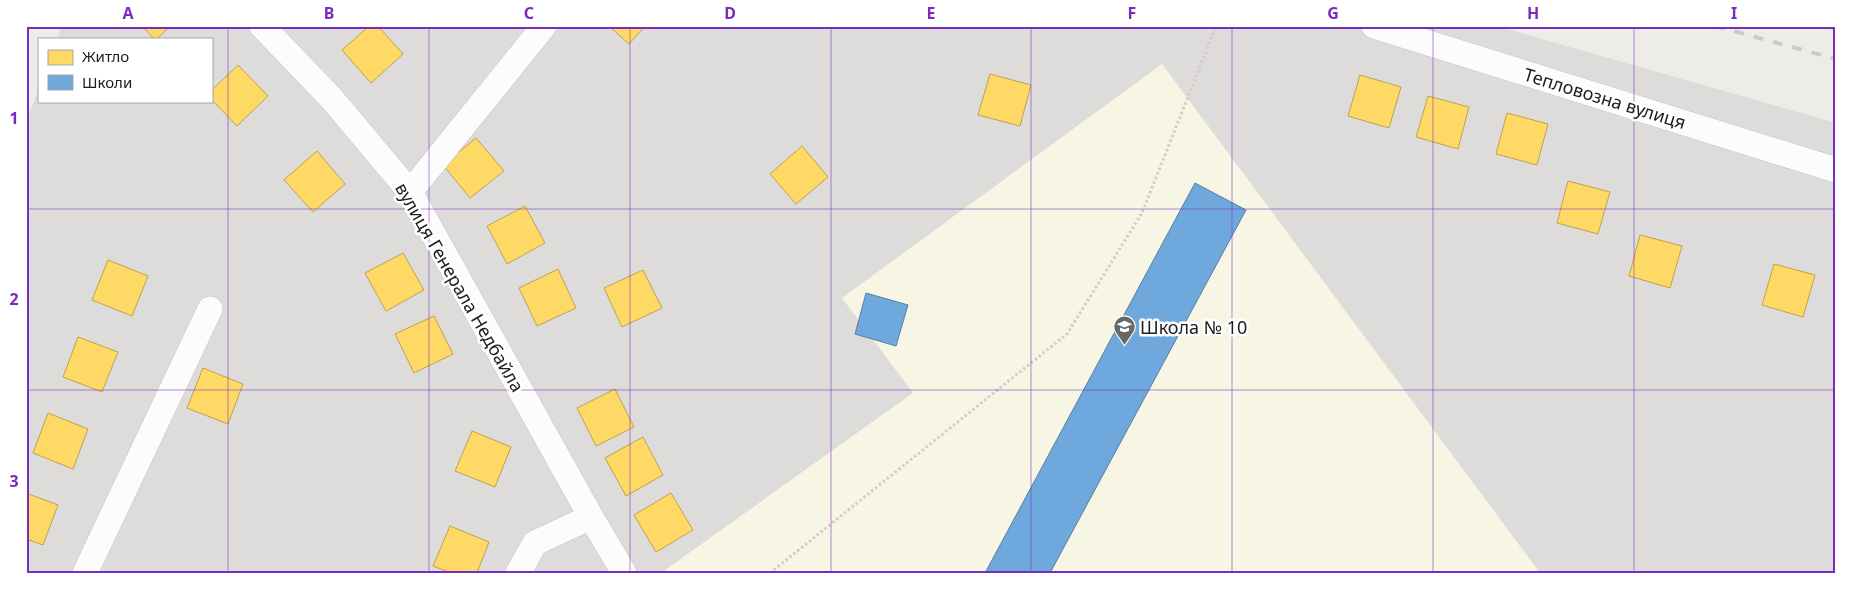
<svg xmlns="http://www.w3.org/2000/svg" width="1862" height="599" font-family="'Noto Sans',sans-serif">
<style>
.residential{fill:#dddcda}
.education{fill:#f7f6e4}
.homes{fill:#ffd966;stroke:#bca251}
.schools{fill:#6fa8dc;stroke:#577fa4}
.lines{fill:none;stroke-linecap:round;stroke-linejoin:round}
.minor-casing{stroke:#c7c6c4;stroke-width:26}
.path{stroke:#d7cac7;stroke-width:3;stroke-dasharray:2.5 2.5;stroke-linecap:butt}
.minor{stroke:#fcfcfc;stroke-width:25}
.rail{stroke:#cbcbca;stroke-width:4;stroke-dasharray:10 10;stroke-linecap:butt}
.grid{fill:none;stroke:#7b2cbf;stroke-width:1;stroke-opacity:0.55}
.labels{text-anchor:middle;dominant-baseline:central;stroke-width:5;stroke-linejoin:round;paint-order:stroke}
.street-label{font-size:18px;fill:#202020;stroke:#fff}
.poi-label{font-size:18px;fill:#202020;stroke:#fff;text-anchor:start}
.neatline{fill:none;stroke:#7b2cbf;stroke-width:2}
.grid-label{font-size:16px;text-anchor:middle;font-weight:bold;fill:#7b2cbf}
</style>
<rect width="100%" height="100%" fill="#eeece8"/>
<!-- residential -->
<path class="residential" d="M62 26H1496L1836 123V573H26V122L39 88V101H211V39H57Z"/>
<!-- education -->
<path class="education" d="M1162 64 1540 573H661L913 393 842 298Z"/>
<!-- homes -->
<path class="homes" d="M142 26H170L157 39H154Z
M369 26H378L403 54 371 83 342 50Z
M609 26H645L629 44Z
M238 65 268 96 237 126 211 99V91Z
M990 74 1031 85 1020 126 978 115Z
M1360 75 1401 87 1389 128 1348 116Z
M1428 96 1469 107 1458 149 1416 137Z
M1507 113 1548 124 1537 165 1496 154Z
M476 138 504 171 470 198 443 165Z
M802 146 828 177 796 204 770 174Z
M317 151 345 184 313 212 284 180Z
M1568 181 1610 192 1598 234 1557 223Z
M525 206 545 243 507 264 487 226Z
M1640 235 1682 246 1670 288 1629 276Z
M403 253 424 290 386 311 365 273Z
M108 260 148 276 132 316 92 300Z
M1774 264 1815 275 1803 317 1762 305Z
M558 269 576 308 537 326 519 288Z
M643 270 662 308 622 327 604 288Z
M434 316 453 354 414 373 395 334Z
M78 337 118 352 102 392 63 377Z
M203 368 243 384 228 424 187 408Z
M615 389 634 427 596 446 577 408Z
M48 413 88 429 73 469 33 453Z
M472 431 511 447 495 487 455 471Z
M643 437 663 475 626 496 605 458Z
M26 493 58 505 43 545 26 539Z
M671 493 693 530 656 552 634 515Z
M450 526 489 542 477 573H451L433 566Z"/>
<!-- schools -->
<path class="schools" d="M1195 183 1246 210 1050 573H985Z
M866 293 908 305 896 346 855 334Z"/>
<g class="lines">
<defs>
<path id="minor" d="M262 26 332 99 410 192 591 517 624 573
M1374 26 1836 170
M410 192 544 26
M85 573 210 309
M518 573 535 543 591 517"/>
</defs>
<!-- minor casing -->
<use href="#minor" class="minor-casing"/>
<!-- path -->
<path class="path" d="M770 573 1067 334 1142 213 1216 26"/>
<!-- minor -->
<use href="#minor" class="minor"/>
<!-- rail -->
<path class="rail" d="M1715 26 1836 59
M1827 26 1836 29"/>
</g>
<!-- grid -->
<path class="grid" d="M228 26V573M429 26V573M630 26V573M831 26V573M1031 26V573M1232 26V573M1433 26V573M1634 26V573M26 209H1836M26 390H1836"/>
<!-- icons -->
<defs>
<symbol id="school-pin" viewBox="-11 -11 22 30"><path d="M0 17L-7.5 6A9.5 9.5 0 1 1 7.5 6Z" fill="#686766" stroke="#fff"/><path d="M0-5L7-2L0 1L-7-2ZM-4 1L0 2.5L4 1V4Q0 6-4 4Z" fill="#fff"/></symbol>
</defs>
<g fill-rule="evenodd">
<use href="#school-pin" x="1112" y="314" width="25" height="34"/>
</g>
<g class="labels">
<!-- street labels -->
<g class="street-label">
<text transform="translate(1605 98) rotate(17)">Тепловозна вулиця</text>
<text transform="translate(460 287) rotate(60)">вулиця Генерала Недбайла</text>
</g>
<!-- poi labels -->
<g class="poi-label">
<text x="1140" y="327">Школа № 10</text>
</g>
</g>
<!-- border -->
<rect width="1862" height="599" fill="none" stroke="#ffffff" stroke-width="55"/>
<!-- legend -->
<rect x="38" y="38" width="175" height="65" fill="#ffffff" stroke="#a6a6a6"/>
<rect x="48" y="50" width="25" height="15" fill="#ffd966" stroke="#a6a6a6"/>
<text x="82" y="62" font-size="15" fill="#202020">Житло</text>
<rect x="48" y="75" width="25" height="15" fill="#6fa8dc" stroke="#a6a6a6"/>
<text x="82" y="88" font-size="15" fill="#202020">Школи</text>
<rect x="28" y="28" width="1806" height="544" class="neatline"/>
<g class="grid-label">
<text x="128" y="19">A</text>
<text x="329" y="19">B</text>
<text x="529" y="19">C</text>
<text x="730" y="19">D</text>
<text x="931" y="19">E</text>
<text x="1132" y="19">F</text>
<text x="1333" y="19">G</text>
<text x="1533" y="19">H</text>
<text x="1734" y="19">I</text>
<text x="14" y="124">1</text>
<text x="14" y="305">2</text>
<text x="14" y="487">3</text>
</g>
</svg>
